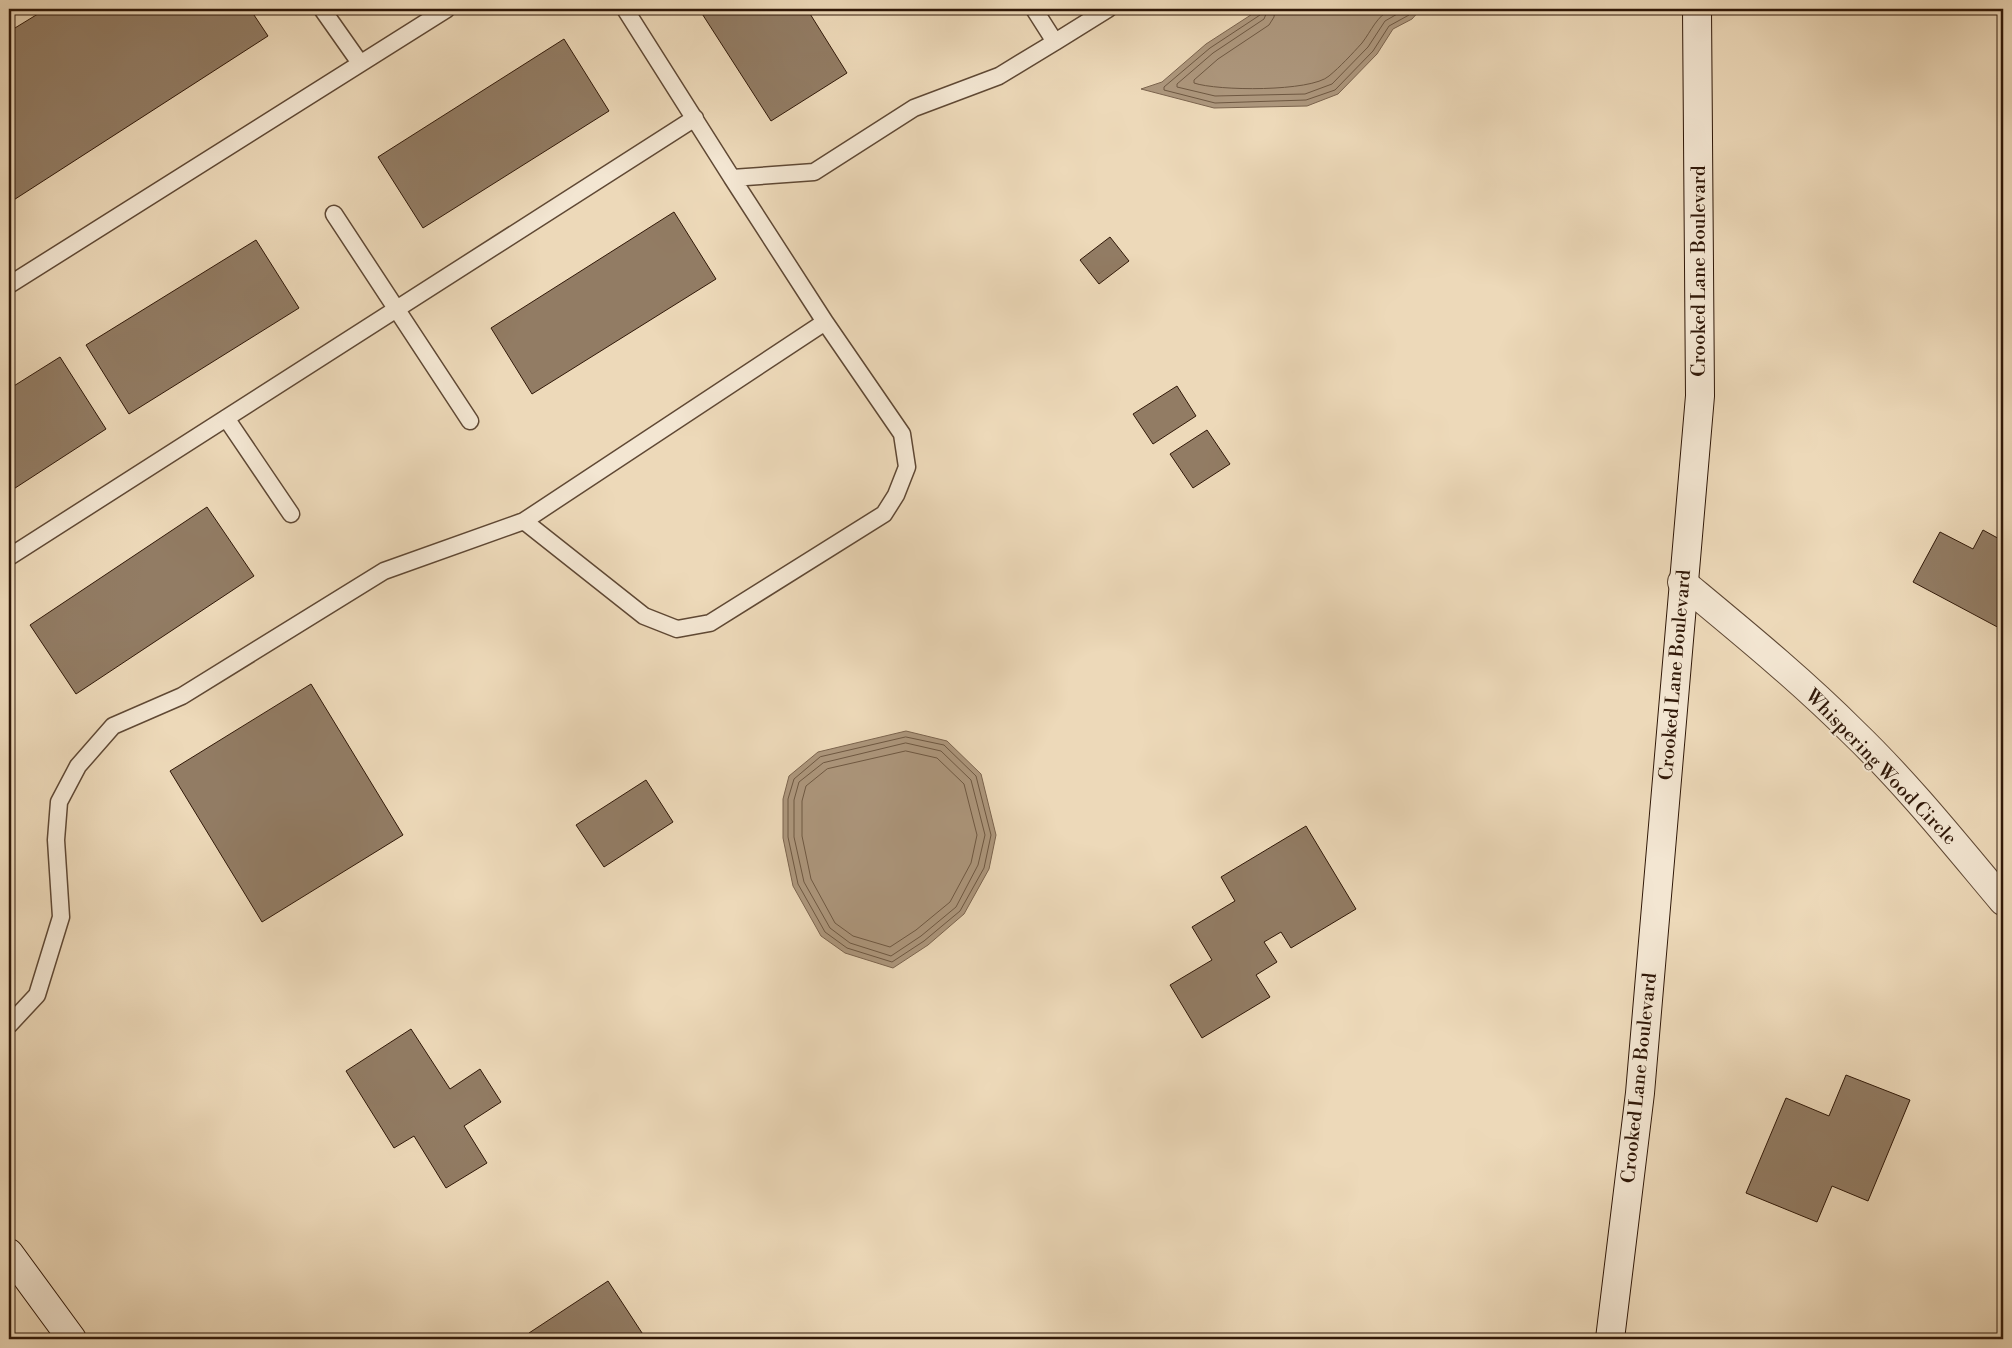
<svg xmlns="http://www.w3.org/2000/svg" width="2012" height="1348" font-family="'Libre Bodoni',serif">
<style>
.water{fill:#ad977d;stroke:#7b644e}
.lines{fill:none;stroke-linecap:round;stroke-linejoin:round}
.shore{stroke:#6e5842;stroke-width:1}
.building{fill:#927c64;stroke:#301808}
.lane-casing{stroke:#5f4834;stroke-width:19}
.street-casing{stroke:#5f4834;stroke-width:30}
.secondary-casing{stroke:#301808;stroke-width:30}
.lane{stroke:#f3e6d2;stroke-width:16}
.street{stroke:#f3e6d2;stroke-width:28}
.secondary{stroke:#f3e6d2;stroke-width:28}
.labels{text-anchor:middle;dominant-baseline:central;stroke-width:4;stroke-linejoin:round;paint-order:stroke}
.street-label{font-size:19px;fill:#301808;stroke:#f3e6d2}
</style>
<rect width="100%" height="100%" fill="#edd9b9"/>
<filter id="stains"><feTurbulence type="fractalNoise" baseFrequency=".004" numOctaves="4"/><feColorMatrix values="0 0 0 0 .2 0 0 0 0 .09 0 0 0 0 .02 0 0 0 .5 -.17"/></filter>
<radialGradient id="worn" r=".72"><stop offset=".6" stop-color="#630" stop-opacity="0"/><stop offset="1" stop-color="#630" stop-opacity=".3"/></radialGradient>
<!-- water -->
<path class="water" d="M1260 9H1421L1412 19 1393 29 1377 54 1338 94 1307 106 1214 108 1141 89 1162 82 1206 44Z
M906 731 947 741 981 774 996 835 989 869 964 914 928 945 893 968 845 953 821 936 793 886 783 838V799L789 776 818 752Z"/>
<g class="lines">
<!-- shore -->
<path class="shore" d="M1262 9 1260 15 1210 48 1164 87V90L1215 103 1306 100 1335 90 1373 51 1389 26 1409 15 1414 9
M1268 9 1264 19 1213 53 1177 84V87L1215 96 1305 94 1332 84 1368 47 1385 21 1406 9
M1275 9 1274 17 1269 25 1218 59 1194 80V83C1217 91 1311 92 1329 76 1340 67 1352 54 1362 43 1372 30 1376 17 1391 9
M906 737 944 745 976 776 991 835 984 868 960 911 924 941 892 962 847 948 825 932 798 884 788 837V799L794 779 820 757Z
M906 743 941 751 971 780 985 835 978 865 956 907 921 936 891 956 850 943 830 928 804 882 794 837V800L799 782 823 763Z
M906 751 937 758 964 784 977 835 971 863 950 902 916 930 890 947 853 936 835 923 811 879 802 836V801L806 786 827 769Z"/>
</g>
<!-- building -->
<path class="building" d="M46 9H250L268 36 9 203V39L13 36 10 31Z
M699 9H807L847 73 771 121Z
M564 39 609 111 423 228 378 157Z
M674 212 716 279 532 394 491 328Z
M1110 237 1129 261 1099 284 1080 260Z
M256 240 299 308 129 414 86 345Z
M60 357 106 429 9 492V389Z
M1177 386 1196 416 1153 444 1133 414Z
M1207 430 1230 464 1193 488 1170 454Z
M207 507 254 576 76 694 30 625Z
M1983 530 2003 541V630L1913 582 1940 532 1973 549Z
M311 684 403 835 262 922 170 771Z
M646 780 673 822 604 867 576 825Z
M1306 826 1356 909 1291 948 1281 932 1264 942 1277 962 1256 975 1270 997 1202 1038 1170 985 1212 960 1192 927 1235 901 1221 877Z
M411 1029 450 1089 480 1069 501 1102 464 1126 487 1163 446 1188 414 1136 394 1148 346 1071Z
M1846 1075 1910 1100 1868 1201 1832 1186 1817 1222 1746 1193 1786 1098 1829 1116Z
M608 1281 646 1339H533L529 1333Z"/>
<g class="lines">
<defs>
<path id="lane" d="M322 9 360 63
M625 9 732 178 814 172 914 108 999 76 1055 42 1034 9
M1055 42 1108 9
M732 178 825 322
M334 214 470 421
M9 285 447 9
M226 418 291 514
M9 557 695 118
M9 1025 37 995 61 917 56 840 59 802 78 766 113 726 182 696 384 571 524 521 825 322 902 434 907 467 896 495 884 514 710 623 677 629 644 616 524 521"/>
<path id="street" d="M1682 582C1741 631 1800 679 1854 733 1908 785 1955 844 2003 901"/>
<path id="secondary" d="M9 1253 72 1339
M1610 1339 1640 1093 1700 396 1697 9"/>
</defs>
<!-- lane casing -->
<use href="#lane" class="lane-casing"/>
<!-- street casing -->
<use href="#street" class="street-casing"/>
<!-- secondary casing -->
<use href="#secondary" class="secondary-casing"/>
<!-- lane -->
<use href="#lane" class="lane"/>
<!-- street -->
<use href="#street" class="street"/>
<!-- secondary -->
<use href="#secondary" class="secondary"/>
</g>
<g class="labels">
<!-- street labels -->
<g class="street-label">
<text transform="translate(1699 271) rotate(-90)">Crooked Lane Boulevard</text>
<text transform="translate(1675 675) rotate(-85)">Crooked Lane Boulevard</text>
<text transform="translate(1881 767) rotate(46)">Whispering Wood Circle</text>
<text transform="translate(1639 1078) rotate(-84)">Crooked Lane Boulevard</text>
</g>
</g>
<!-- margin -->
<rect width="2012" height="1348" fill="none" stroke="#edd9b9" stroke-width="30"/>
<rect x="10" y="10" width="1992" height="1328" fill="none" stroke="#301808" stroke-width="2.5"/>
<rect x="15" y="15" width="1982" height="1318" fill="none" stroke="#301808"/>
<rect width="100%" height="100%" filter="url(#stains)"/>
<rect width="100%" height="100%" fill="url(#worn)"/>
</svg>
